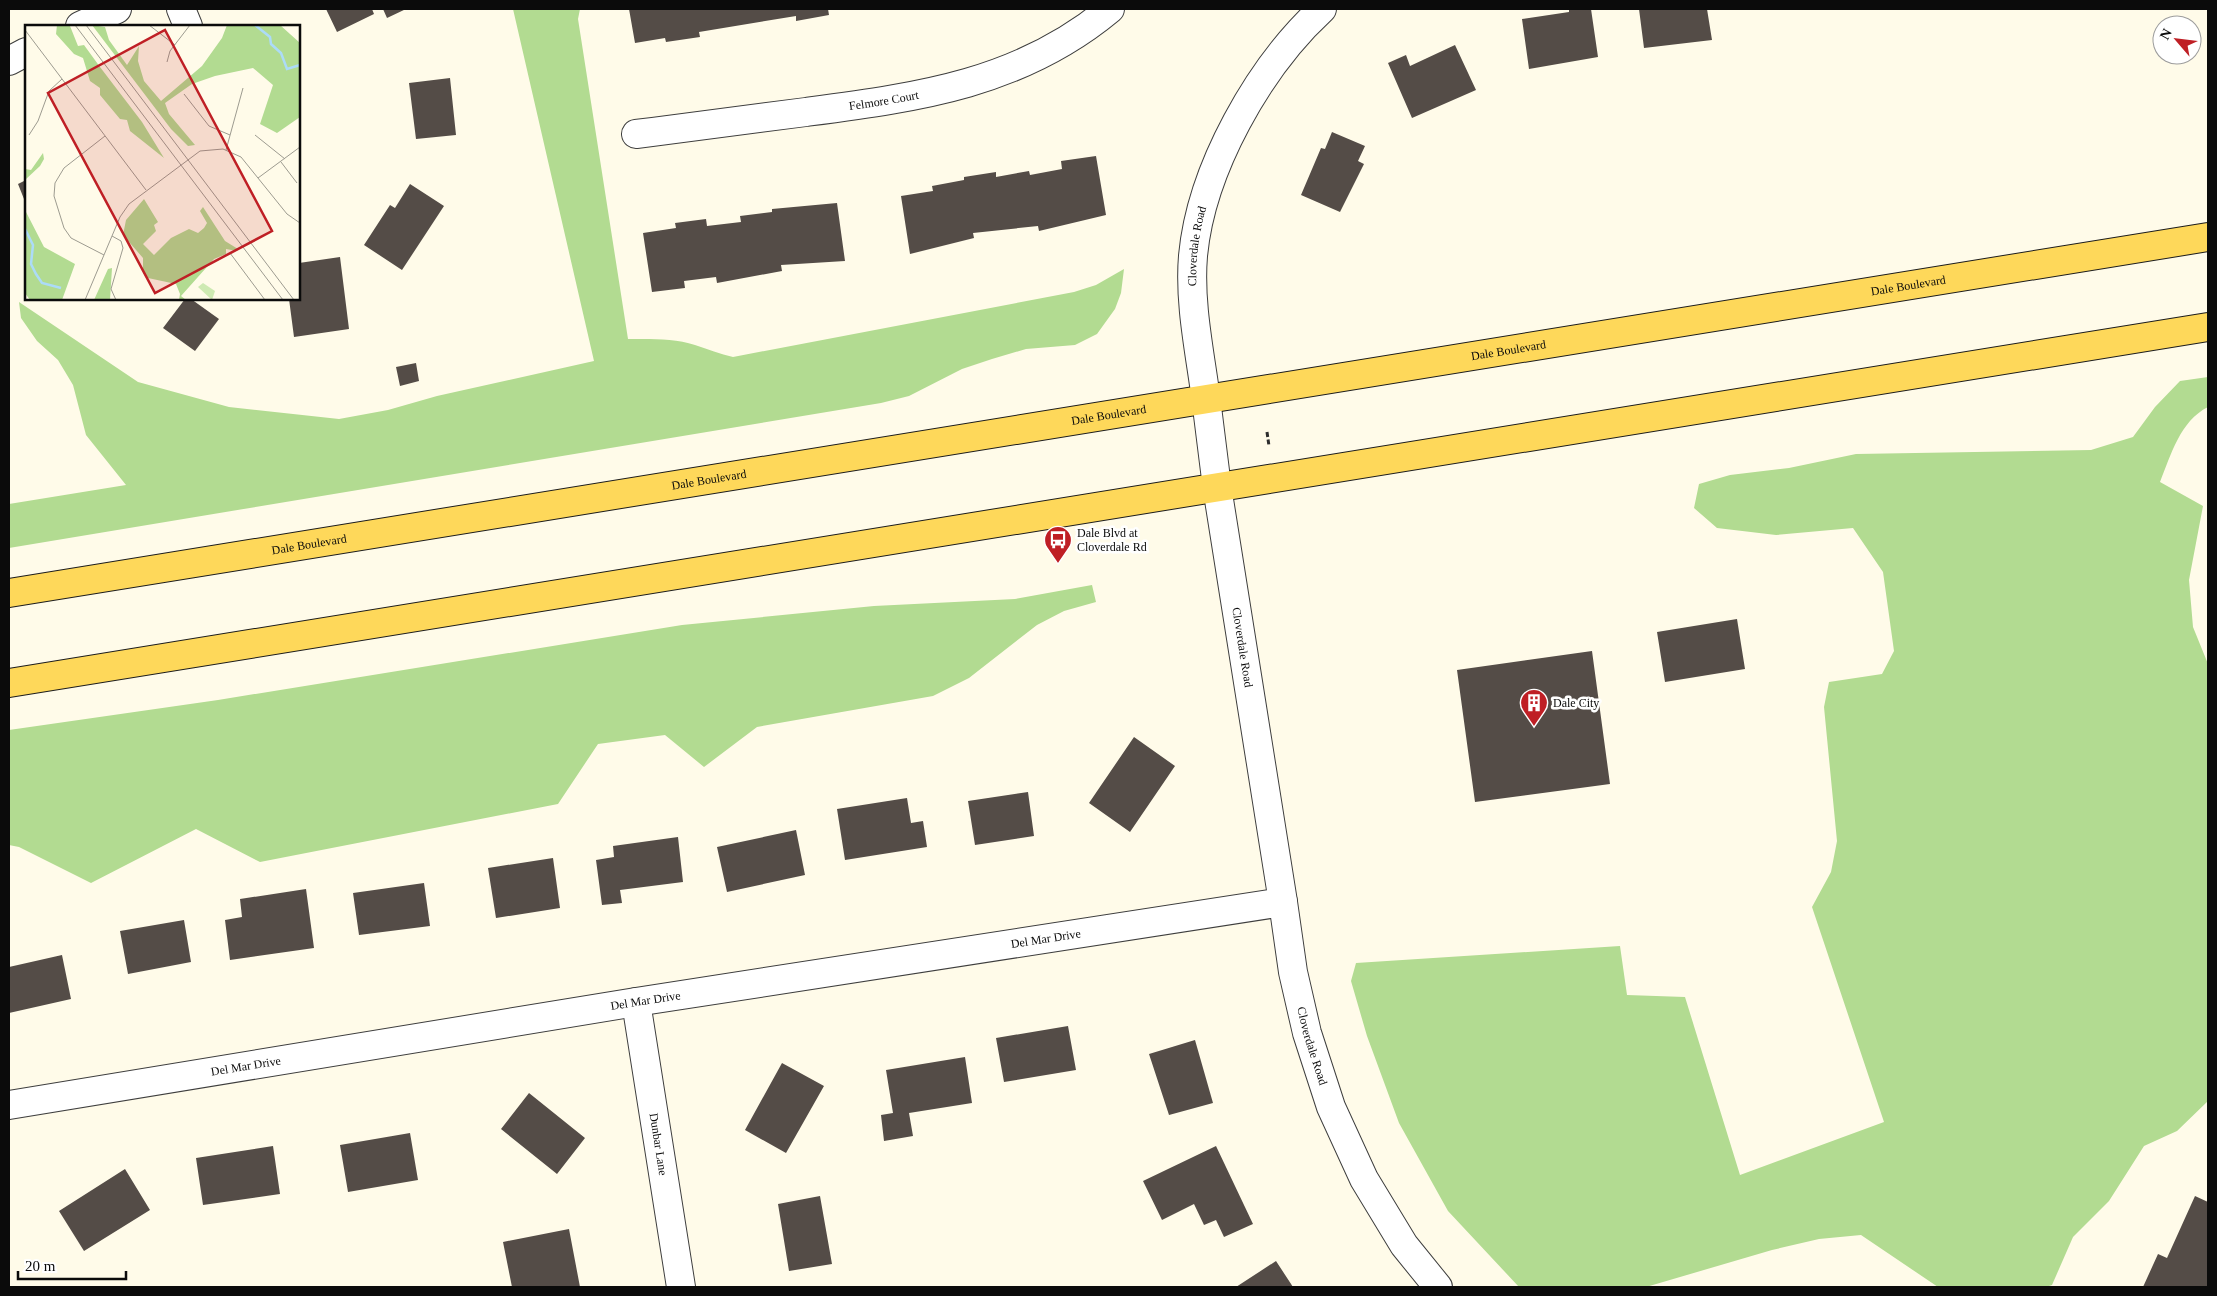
<svg xmlns="http://www.w3.org/2000/svg" width="2217" height="1296" font-family="Georgia,serif">
<style>
.forest{fill:#b2db91}
.building{fill:#544c47}
.lines{fill:none;stroke-linecap:round;stroke-linejoin:round}
.minor-casing{stroke:#3e3e3e;stroke-width:30}
.tertiary-casing{stroke:#3e3e3e;stroke-width:30}
.primary-casing{stroke:#1c1c1c;stroke-width:30}
.path{stroke:#2d2d2d;stroke-width:3;stroke-dasharray:5 2.5;stroke-linecap:butt}
.minor{stroke:#fff;stroke-width:28}
.tertiary{stroke:#fff;stroke-width:28}
.primary{stroke:#fed85a;stroke-width:28}
.labels{text-anchor:middle;dominant-baseline:central;stroke-width:5;stroke-linejoin:round;paint-order:stroke}
.street-label{font-size:12px;fill:#0b0b0b;stroke:#fff}
.poi-label{font-size:12px;fill:#0b0b0b;stroke:#fff;text-anchor:start}
.inset-river{fill:none;stroke:#acdbf8;stroke-width:2.5}
.inset-road{fill:none;stroke:#9d9b90;stroke-width:1}
.view{fill:#bf1f25;fill-opacity:0.15;stroke:#bf1f25;stroke-width:2.5}
.inset-edge{fill:none;stroke:#0b0b0b;stroke-width:2.5}
</style>
<rect width="100%" height="100%" fill="#fffbe9"/>
<!-- forest -->
<path class="forest" d="M513 9H580L578 19 628 339C650 339 674 338 695 345 708 349 720 354 733 357L1074 292 1096 285 1124 269 1121 293 1115 309 1097 334 1075 345 1026 349 992 359 962 369 909 396 881 403 9 548V504L126 485 86 435 73 385 58 360 37 341 21 318 19 302 138 382 229 407 339 419 388 410 437 396 594 361Z
M2208 377V407C2180 421 2171 455 2160 482L2203 506 2189 580 2193 627 2208 664V1101L2177 1131 2144 1146 2109 1201 2073 1237 2052 1285 2046 1287H1938L1861 1235 1819 1239 1772 1250 1646 1287H1519L1448 1211 1399 1123 1367 1036 1351 981 1356 963 1620 946 1627 995 1685 997 1740 1175 1884 1122 1812 907 1831 872 1837 841 1824 707 1829 682 1882 674 1894 651 1883 572 1853 528 1776 535 1717 528 1694 508 1699 484 1730 475 1789 468 1856 454 2091 450 2133 437 2155 407 2180 381Z
M1092 585 1096 602 1064 611 1037 625 969 678 933 696 757 727 704 767 665 735 598 744 558 804 260 862 196 829 91 883 19 847 9 845V730L218 700 682 625 874 606 1015 599Z"/>
<!-- building -->
<path class="building" d="M326 9H372L374 14 337 32Z
M383 9H406L387 18Z
M629 9H828L829 15 796 21V16L699 32 700 37 666 42 665 38 635 43Z
M1569 9H1591L1598 57 1529 69 1522 19 1569 12Z
M1639 9H1707L1712 40 1644 48Z
M1455 45 1476 90 1412 118 1388 63 1406 55 1410 66Z
M450 78 456 135 416 139 409 83Z
M1332 132 1365 146 1358 161 1364 164 1340 212 1301 195 1321 148 1325 149Z
M1096 156 1106 215 1039 231 1038 226 973 233 974 238 910 254 901 196 933 191 932 186 964 180V177L996 172V177L1029 171 1030 175 1062 169 1061 161Z
M26 180V204L18 184Z
M410 184 444 206 402 270 364 245 390 205 395 208Z
M837 203 845 261 781 265 782 271 717 283 716 277 684 281 685 288 652 292 643 233 676 228 675 223 706 219 707 226 741 222 740 216 772 212V209Z
M340 257 349 329 294 337 289 299H299V263Z
M185 299H191L219 319 195 351 163 328Z
M416 363 419 381 400 386 396 367Z
M1737 619 1745 669 1665 682 1657 632Z
M1592 651 1610 784 1475 802 1457 670Z
M1134 737 1175 766 1130 832 1089 803Z
M1028 792 1034 836 975 845 968 801Z
M907 798 911 823 923 821 927 847 845 860 837 809Z
M796 830 805 875 727 892 717 847Z
M678 837 683 882 620 890 622 903 602 905 596 860 614 857 613 846Z
M553 858 560 908 496 918 488 868Z
M424 883 430 926 359 935 353 893Z
M306 889 314 948 230 960 225 920 242 917 240 899Z
M184 920 191 962 128 974 120 931Z
M62 955 71 999 9 1013V967Z
M1068 1026 1076 1070 1004 1082 996 1038Z
M1195 1040 1213 1103 1169 1115 1149 1054Z
M965 1057 972 1103 909 1113 913 1136 884 1141 881 1115 893 1113 886 1070Z
M782 1063 824 1086 786 1153 745 1130Z
M529 1093 585 1138 557 1174 501 1129Z
M410 1133 418 1180 348 1192 340 1145Z
M273 1146 280 1194 203 1205 196 1158Z
M1216 1146 1253 1224 1224 1237 1216 1220 1204 1225 1194 1204 1162 1220 1143 1181Z
M125 1169 150 1210 84 1251 59 1211Z
M820 1196 832 1264 789 1271 778 1204Z
M2195 1196 2208 1202V1287H2143L2158 1254 2167 1258Z
M569 1229 580 1287H512L503 1242Z
M1276 1261 1293 1287H1236Z"/>
<g class="lines">
<defs>
<g id="minor">
<path d="M181 9 188 26"/>
<path d="M80 26 117 9"/>
<path d="M9 61 26 52"/>
<path id="s1" d="M636 134C693 127 750 119 806 112 919 97 1020 84 1110 9"/>
<path id="s2" d="M1206 399C1200 353 1189 303 1193 256 1201 169 1259 67 1322 9"/>
<path id="s3" d="M636 1002 681 1287"/>
<path id="s4" d="M9 1105 636 1002 1283 902"/>
</g>
<g id="tertiary">
<path id="s5" d="M1206 399 1217 487 1283 902 1293 972 1307 1033 1331 1107 1364 1179 1404 1245 1438 1287"/>
</g>
<g id="primary">
<path id="s6" d="M9 593 2208 237"/>
<path d="M9 683 2208 327"/>
</g>
</defs>
<!-- minor casing -->
<use href="#minor" class="minor-casing"/>
<!-- tertiary casing -->
<use href="#tertiary" class="tertiary-casing"/>
<!-- primary casing -->
<use href="#primary" class="primary-casing"/>
<!-- path -->
<path class="path" d="M1267 432 1269 446"/>
<!-- minor -->
<use href="#minor" class="minor"/>
<!-- tertiary -->
<use href="#tertiary" class="tertiary"/>
<!-- primary -->
<use href="#primary" class="primary"/>
</g>
<!-- icons -->
<defs>
<symbol id="bus-pin" viewBox="-11 -11 22 30"><path d="M0 17L-7.5 6A9.5 9.5 0 1 1 7.5 6Z" fill="#bf1f25" stroke="#fff"/><path d="M-5-6H5V4H4V6H2V4H-2V6H-4V4H-5ZM-3.5-4V0h7V-4ZM-3.5 1.2v1.5H-2V1.2ZM2 1.2v1.5H3.5V1.2Z" fill="#fff"/></symbol>
<symbol id="building-pin" viewBox="-11 -11 22 30"><path d="M0 17L-7.5 6A9.5 9.5 0 1 1 7.5 6Z" fill="#bf1f25" stroke="#fff"/><path d="M-4-6H4V6H1V3H-1V6H-4ZM-2.5-4.3h1.7v1.8h-1.7ZM.8-4.3h1.7v1.8H.8ZM-2.5-1h1.7V.8h-1.7ZM.8-1h1.7V.8H.8Z" fill="#fff"/></symbol>
</defs>
<g fill-rule="evenodd">
<use href="#bus-pin" x="1042" y="524" width="32" height="43"/>
<use href="#building-pin" x="1518" y="687" width="32" height="43"/>
</g>
<g class="labels">
<!-- street labels -->
<g class="street-label">
<text stroke="none"><textPath href="#s1" startOffset="250">Felmore Court</textPath></text>
<text stroke="none"><textPath href="#s2" startOffset="154">Cloverdale Road</textPath></text>
<text stroke="none"><textPath href="#s6" startOffset="1924">Dale Boulevard</textPath></text>
<text stroke="none"><textPath href="#s6" startOffset="1519">Dale Boulevard</textPath></text>
<text stroke="none"><textPath href="#s6" startOffset="1114">Dale Boulevard</textPath></text>
<text stroke="none"><textPath href="#s6" startOffset="709">Dale Boulevard</textPath></text>
<text stroke="none"><textPath href="#s6" startOffset="304">Dale Boulevard</textPath></text>
<text stroke="none"><textPath href="#s5" startOffset="251">Cloverdale Road</textPath></text>
<text stroke="none"><textPath href="#s4" startOffset="1050">Del Mar Drive</textPath></text>
<text stroke="none"><textPath href="#s4" startOffset="645">Del Mar Drive</textPath></text>
<text stroke="none"><textPath href="#s5" startOffset="656">Cloverdale Road</textPath></text>
<text stroke="none"><textPath href="#s4" startOffset="240">Del Mar Drive</textPath></text>
<text stroke="none"><textPath href="#s3" startOffset="144">Dunbar Lane</textPath></text>
</g>
<!-- poi labels -->
<g class="poi-label">
<text x="1077" y="533">Dale Blvd at<tspan x="1077" dy="14">Cloverdale Rd</tspan></text>
<text x="1553" y="703">Dale City</text>
</g>
</g>
<!-- overview -->
<g transform="translate(25 25)">
<rect width="275" height="275" fill="#fffbe9"/>
<path d="M178 258 190 266 187 275 173 262Z" fill="#ceeab2"/>
<path d="M32 0 45 1 53 21 59 20 75 42 117 97 139 133 105 106 102 95 95 94 75 70V63L65 56 58 33 49 29 31 9ZM67 0 80 2 84 15 102 40 114 21 113 36 119 56 136 76 177 41 197 13 202 0H255L275 18V92L252 108 235 99 248 60 228 43 190 51 167 59 140 78 144 89 170 120 163 121 146 104ZM18 128 19 134 15 141 0 155V144L6 145ZM119 174 133 197 129 200 131 206 118 219 129 230 146 213 164 204 173 208 179 203 182 198 175 186 178 182 200 216 213 224 212 226 201 224V229L189 234 156 271 161 275H154L155 269 151 259 123 253 118 248V233L98 210 101 195ZM0 185 19 222 50 239 37 275H5L0 268ZM87 243 85 275H69L83 244Z" fill="#b2db91"/>
<path class="inset-river" d="M230 0 245 12 246 19 256 28 262 44 275 40M0 204 8 220 6 239 11 249 17 258 36 263"/>
<path class="inset-road" d="M50 0 258 275M61 0 269 275M124 0 150 20M0 5 121 165M142 37 145 26 165 0M159 69 184 101 205 110M4 110 13 96 24 66 37 54M230 110 260 134M201 125 218 63M256 137 272 158M233 153 275 122M87 211 96 216 98 223 86 264 91 275M205 228 240 275M79 230 46 213 39 203 29 171 30 158 39 143 80 111M60 275 95 192 104 179 175 126 198 124 216 132 262 189 275 198"/>
<path class="view" d="M140 5 247 206 130 268 23 68Z"/>
<rect width="275" height="275" class="inset-edge"/>
</g>
<!-- border -->
<rect width="2217" height="1296" fill="none" stroke="#0b0b0b" stroke-width="20"/>
<!-- north arrow -->
<g transform="translate(2177 40) rotate(298)"><circle r="24" fill="#ffffff" stroke="#9d9d9d"/>
<path d="M0-4L9 19L0 12L-9 19Z" fill="#bf1f25"/>
<text y="-8" font-size="14" font-weight="bold" text-anchor="middle" fill="#0b0b0b">N</text>
</g>
<!-- scale -->
<path d="M18 1271v8h108v-8" fill="none" stroke="#0b0b0b" stroke-width="2.5"/>
<text x="25" y="1271" font-size="15" fill="#0b0b0b" stroke="#ffffff" stroke-width="4" paint-order="stroke">20 m</text>
</svg>
